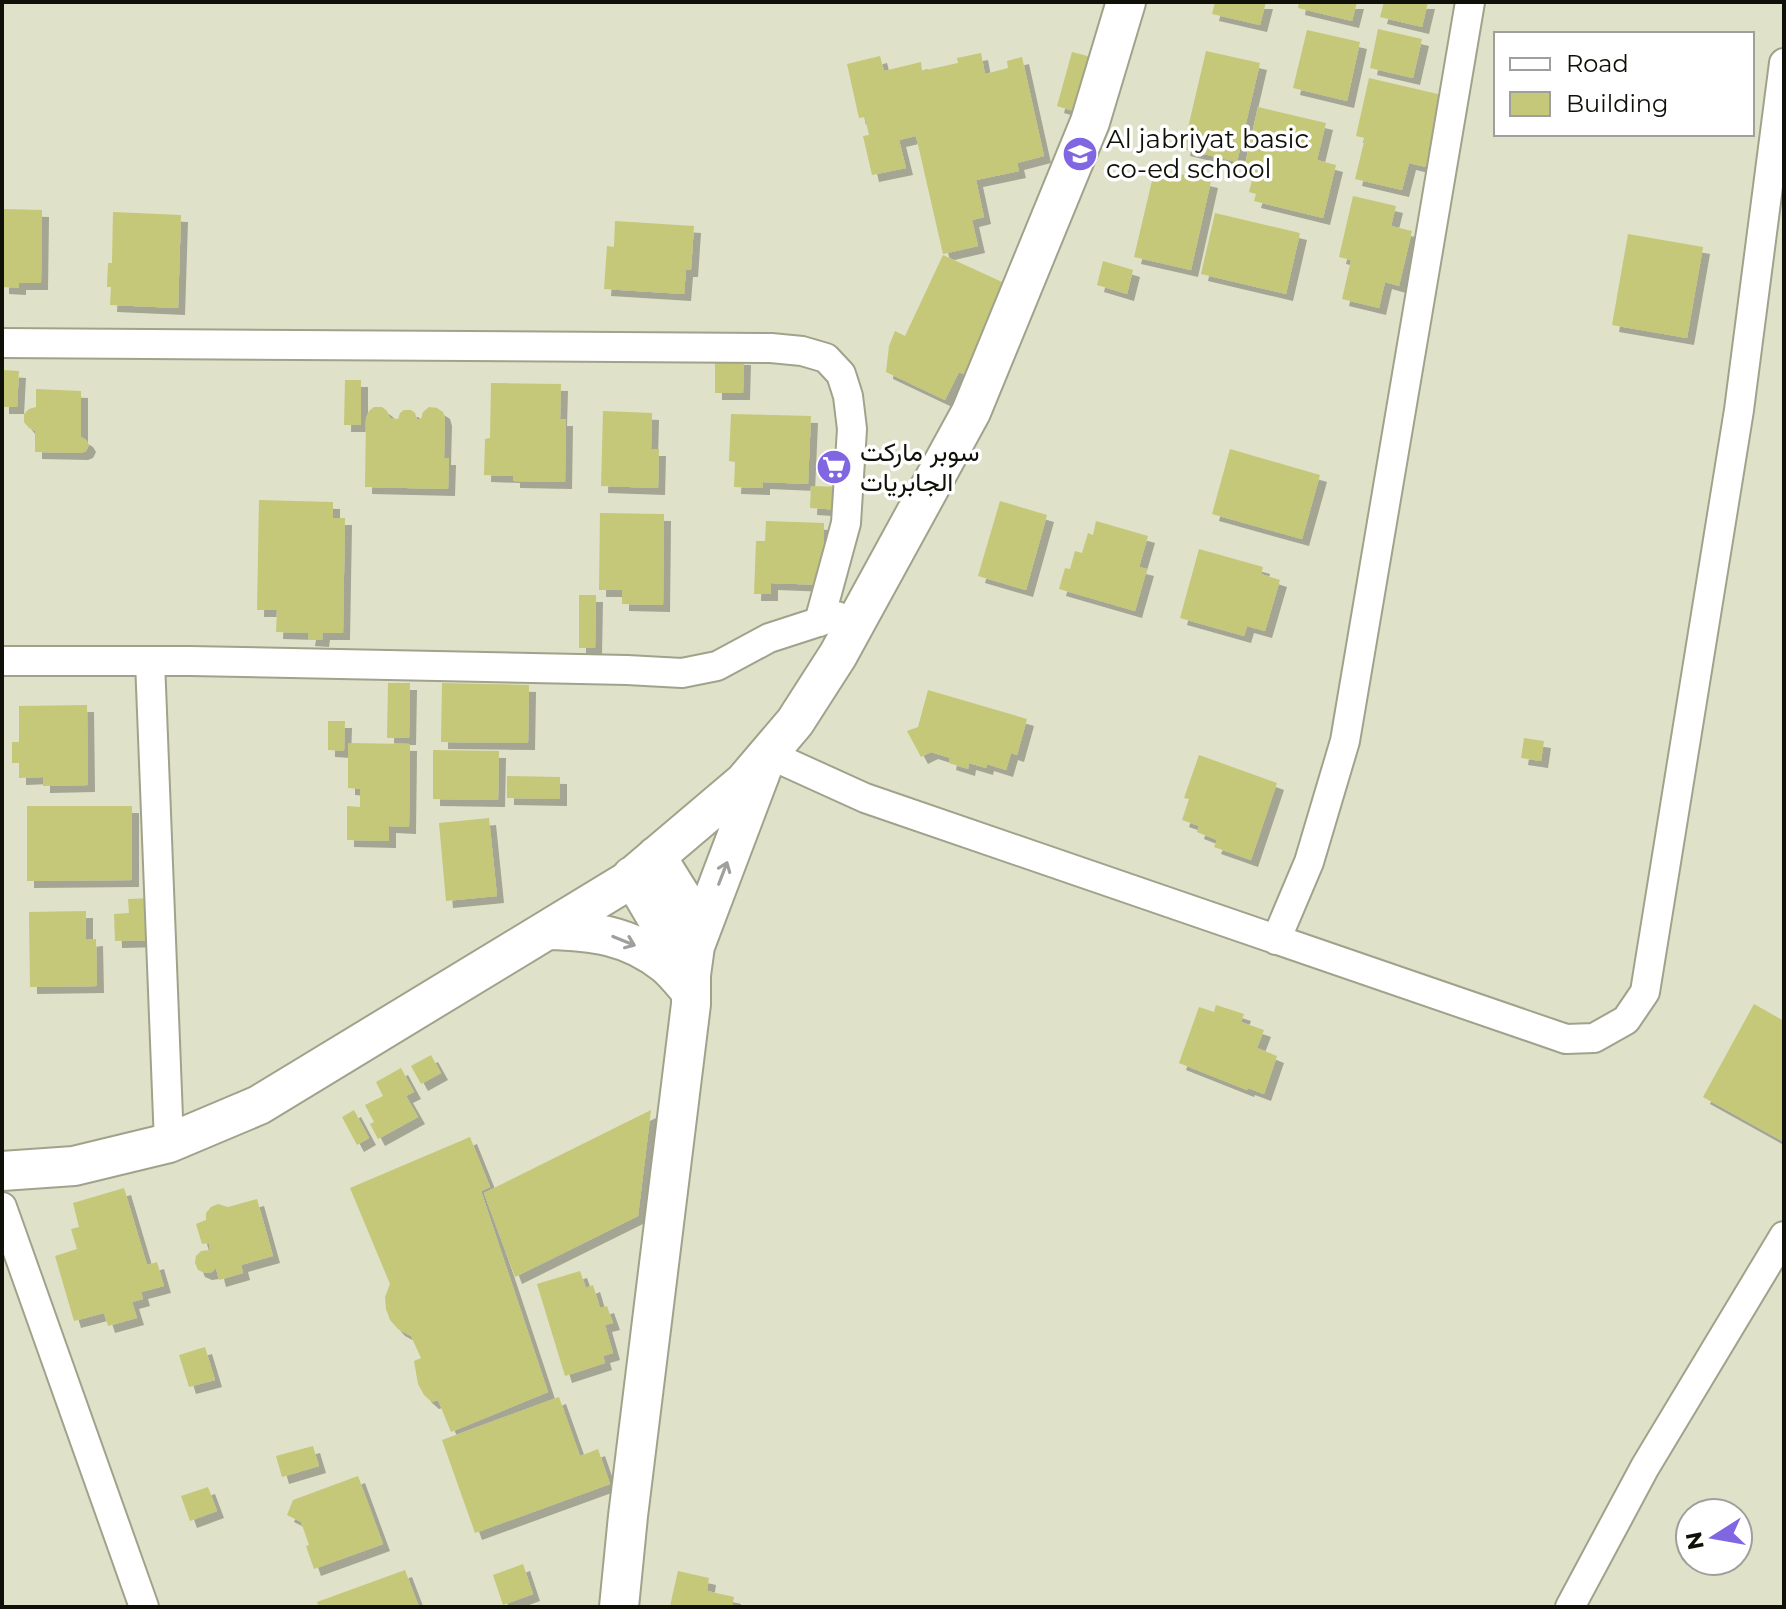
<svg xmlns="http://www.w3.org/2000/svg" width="1786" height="1609" font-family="Montserrat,Vazirmatn,sans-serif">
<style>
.building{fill:#c5c878;filter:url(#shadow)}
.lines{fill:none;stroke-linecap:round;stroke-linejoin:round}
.street-casing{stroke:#a1a28b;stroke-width:32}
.secondary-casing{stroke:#a1a28b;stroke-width:42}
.street{stroke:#fff;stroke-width:28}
.secondary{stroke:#fff;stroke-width:38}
.oneway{stroke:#9f9f9c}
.labels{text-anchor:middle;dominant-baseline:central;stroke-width:7;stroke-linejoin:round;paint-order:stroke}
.poi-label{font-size:26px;fill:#0f1007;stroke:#fff;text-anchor:start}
</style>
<defs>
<filter id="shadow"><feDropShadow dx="7" dy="7" stdDeviation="0" flood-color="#0004"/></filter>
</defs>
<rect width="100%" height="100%" fill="#dfe1c8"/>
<!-- building -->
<path class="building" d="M1215 2H1266L1260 25 1212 14Z
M1299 2H1357L1352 21 1298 8Z
M1384 2H1428L1422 27 1380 17Z
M1378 29 1422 39 1413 78 1370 68Z
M1307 30 1360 42 1347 101 1293 88Z
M1206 51 1260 63 1237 162 1183 149Z
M1072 52 1099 59 1084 114 1057 106Z
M981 53 985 74 1008 68 1007 61 1022 57 1044 156 1017 163 1019 171 976 180 984 217 972 220 978 246 943 254 916 136 899 140 906 168 872 175 863 136 869 135 865 117 859 118 847 64 880 56 884 71 921 62 922 71 958 63 957 58Z
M1369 78 1442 95 1426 167 1409 163 1402 190 1355 179 1365 138 1356 136Z
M1258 107 1326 123 1317 160 1336 165 1323 218 1254 201 1256 194 1249 192 1254 172 1244 169Z
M1155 168 1211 181 1191 270 1134 257Z
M1353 196 1396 206 1391 226 1412 231 1399 286 1385 282 1379 308 1342 299 1351 260 1339 257Z
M2 209 42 210 41 283H19V288L2 287Z
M113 212 181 215 178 308 110 305 111 287H107L108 263H112Z
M1215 213 1300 233 1286 294 1201 274Z
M615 221 694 226 691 270H686L684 294 604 289 607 246 614 247Z
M1628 234 1703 247 1687 338 1612 325Z
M943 255 1013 287 972 378 959 372 945 400 886 372 889 346 895 331 905 336Z
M1103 261 1133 270 1127 294 1097 285Z
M715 358H744L743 393H715Z
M2 370 19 371 17 407H2Z
M345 380H361V425H344Z
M491 383 561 384 560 419H566L565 482 513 481V476L484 475 485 439 490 438Z
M36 389 81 391V437L86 440 89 445 86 451 81 453 35 452V431L29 428 24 422V414L29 409 36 407Z
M374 407H382L387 411 390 418 398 419 400 413 404 410H411L415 413 417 419H421L423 412 429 407 437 408 443 412 445 419 444 458H449L448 489 365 487 366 418 369 411Z
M603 411 652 413 651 449H659L658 488 601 486Z
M731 414 811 416 808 484 763 482V488L734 487 735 462 729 461Z
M1230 449 1320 475 1302 539 1212 514Z
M811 486 843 487 842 510 810 508Z
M259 500 333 502V518H345L343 633H323L322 640 308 639 309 633 276 632 277 610H257Z
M1000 501 1047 515 1026 590 978 576Z
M600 513 664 514 663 605 622 604V590H599Z
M766 521 824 523 822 585 771 583V594H754L756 541H765Z
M1096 521 1148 536 1139 567 1147 569 1135 611 1059 589 1065 568 1070 569 1075 551 1082 553 1088 533 1093 535Z
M1199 549 1263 567 1261 574 1280 580 1265 631 1247 626 1244 636 1180 618Z
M579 595H596L595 648H579Z
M388 683H410L409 738H387Z
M442 683 529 685 528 743 441 742Z
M928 690 1027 719 1017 755 1011 753 1006 770 987 764 986 768 969 763 968 769 949 763 950 758 931 752 921 757 907 731 918 727Z
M87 705 88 785 43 786V777L19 778V763H12V742H19V706Z
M328 721H345L344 751 328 750Z
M1524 738 1544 741 1541 761 1521 758Z
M348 743 410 744 409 827 389 826V841L347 840V806L360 807V789L348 788Z
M433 750 499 751 498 800 433 799Z
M1199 755 1277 783 1251 860 1214 847 1217 840 1197 832 1199 826 1182 820 1189 799 1184 798Z
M507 776 560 777V799L507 798Z
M27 806H132V880L27 881Z
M489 818 497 896 446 901 439 823Z
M155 898 157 940 115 941 114 914 129 913 128 899Z
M86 911V940L96 939 97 986 30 987 29 912Z
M1754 1004 1784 1021V1142L1703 1097Z
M1216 1005 1244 1014 1241 1022 1264 1030 1257 1048 1277 1056 1264 1094 1248 1088 1247 1090 1179 1063 1199 1007 1214 1012Z
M431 1055 441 1073 421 1084 411 1066Z
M401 1068 414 1092 406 1096 418 1117 378 1139 370 1124 374 1122 365 1105 383 1096 376 1082Z
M354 1110 369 1138 357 1145 342 1117Z
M651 1110 638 1216 515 1277 484 1193Z
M470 1137 490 1187 481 1191 548 1392 451 1432 438 1400 432 1402 424 1395 418 1384 414 1361 421 1358 411 1336 398 1329 390 1320 386 1309 385 1297 390 1284 350 1188Z
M124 1188 147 1265 157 1262 164 1286 141 1292 143 1299 132 1302 137 1318 108 1326 104 1313 74 1321 55 1256 77 1249 71 1229 79 1227 73 1203Z
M257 1199 273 1256 241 1265 243 1273 219 1280 216 1268 212 1272 205 1273 198 1270 195 1263 196 1256 201 1251 210 1250 209 1243 202 1244 196 1224 206 1220V1213L211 1207 218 1204 228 1207Z
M580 1271 586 1288 593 1285 600 1308 607 1306 613 1323 605 1325 613 1353 603 1356 605 1363 565 1376 537 1284Z
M205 1347 215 1380 189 1387 179 1355Z
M559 1397 580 1456 598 1449 610 1484 475 1533 442 1440Z
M313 1446 319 1466 282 1477 276 1456Z
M358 1476 383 1544 314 1569 306 1546 309 1545 301 1522 287 1515 293 1500Z
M208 1487 217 1511 190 1521 181 1496Z
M523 1564 533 1594 503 1605 493 1575Z
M405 1570 419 1607H319L317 1602Z
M678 1571 709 1578 707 1591 734 1597 732 1607 670 1606Z"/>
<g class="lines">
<defs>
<path id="street" d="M2 343 771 348 802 351 826 358 841 374 848 396 852 429 846 523 819 622
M2 661H190L627 670 682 673 717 666 769 638 837 616
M150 661 169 1143
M768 754 865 798 1566 1039 1594 1038 1626 1020 1645 992 1739 410 1784 63
M1276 940 1309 862 1345 741 1470 2
M2 1207 144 1607
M1570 1607 1645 1467 1784 1236"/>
<path id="secondary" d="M632 876 689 973
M548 930C592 931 629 935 665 964 675 972 683 983 691 992
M695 946 762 769
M2 1171 74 1166 169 1143 259 1105 626 882 744 782 795 722 838 655 971 412 1090 122 1126 2
M619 1607 628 1516 691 1004V975L695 946 693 923 686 904 656 856"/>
</defs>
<!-- street casing -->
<use href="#street" class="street-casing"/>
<!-- secondary casing -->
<use href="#secondary" class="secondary-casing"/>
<!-- street -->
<use href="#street" class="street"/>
<!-- secondary -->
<use href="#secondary" class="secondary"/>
</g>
<!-- one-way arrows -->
<defs><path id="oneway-shaft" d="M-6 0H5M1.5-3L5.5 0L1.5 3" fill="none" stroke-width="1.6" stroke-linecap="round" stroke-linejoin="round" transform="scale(2)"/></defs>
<g class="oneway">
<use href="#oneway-shaft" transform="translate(723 873) rotate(-69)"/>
<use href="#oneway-shaft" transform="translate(624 941) rotate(22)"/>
</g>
<!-- icons -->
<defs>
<symbol id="school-disc" viewBox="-11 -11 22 22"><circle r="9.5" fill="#8166e2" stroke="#fff"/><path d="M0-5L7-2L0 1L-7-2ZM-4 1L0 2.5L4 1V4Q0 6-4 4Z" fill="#fff"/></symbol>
<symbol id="supermarket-disc" viewBox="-11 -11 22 22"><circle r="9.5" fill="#8166e2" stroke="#fff"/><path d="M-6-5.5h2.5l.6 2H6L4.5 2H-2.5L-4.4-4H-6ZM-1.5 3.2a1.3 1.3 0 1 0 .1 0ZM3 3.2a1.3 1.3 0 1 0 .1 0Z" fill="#fff"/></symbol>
</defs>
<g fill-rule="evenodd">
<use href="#school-disc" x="1060" y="134" width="40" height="40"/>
<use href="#supermarket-disc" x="814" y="447" width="40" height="40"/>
</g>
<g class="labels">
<!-- poi labels -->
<g class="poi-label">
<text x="1106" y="139">Al jabriyat basic<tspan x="1106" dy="30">co-ed school</tspan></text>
<text x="860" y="452">سوبر ماركت<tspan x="860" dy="30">الجابريات</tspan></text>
</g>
</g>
<!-- border -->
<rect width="1786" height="1609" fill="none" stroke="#0f1007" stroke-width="8"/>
<!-- legend -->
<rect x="1494" y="32" width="260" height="104" fill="#ffffff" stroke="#9f9f9c" stroke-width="2"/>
<rect x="1510" y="58" width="40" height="12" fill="#ffffff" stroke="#9f9f9c" stroke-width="2"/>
<text x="1566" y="72" font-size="24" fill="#0f1007">Road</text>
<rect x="1510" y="92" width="40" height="24" fill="#c5c878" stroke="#9f9f9c" stroke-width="2"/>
<text x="1566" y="112" font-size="24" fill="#0f1007">Building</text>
<!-- north arrow -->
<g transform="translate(1714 1537) rotate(259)"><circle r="38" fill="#ffffff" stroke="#9f9f9c" stroke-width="2"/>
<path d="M0-6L14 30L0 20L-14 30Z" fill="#8166e2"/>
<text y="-12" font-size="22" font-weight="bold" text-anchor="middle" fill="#0f1007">N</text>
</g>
</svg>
